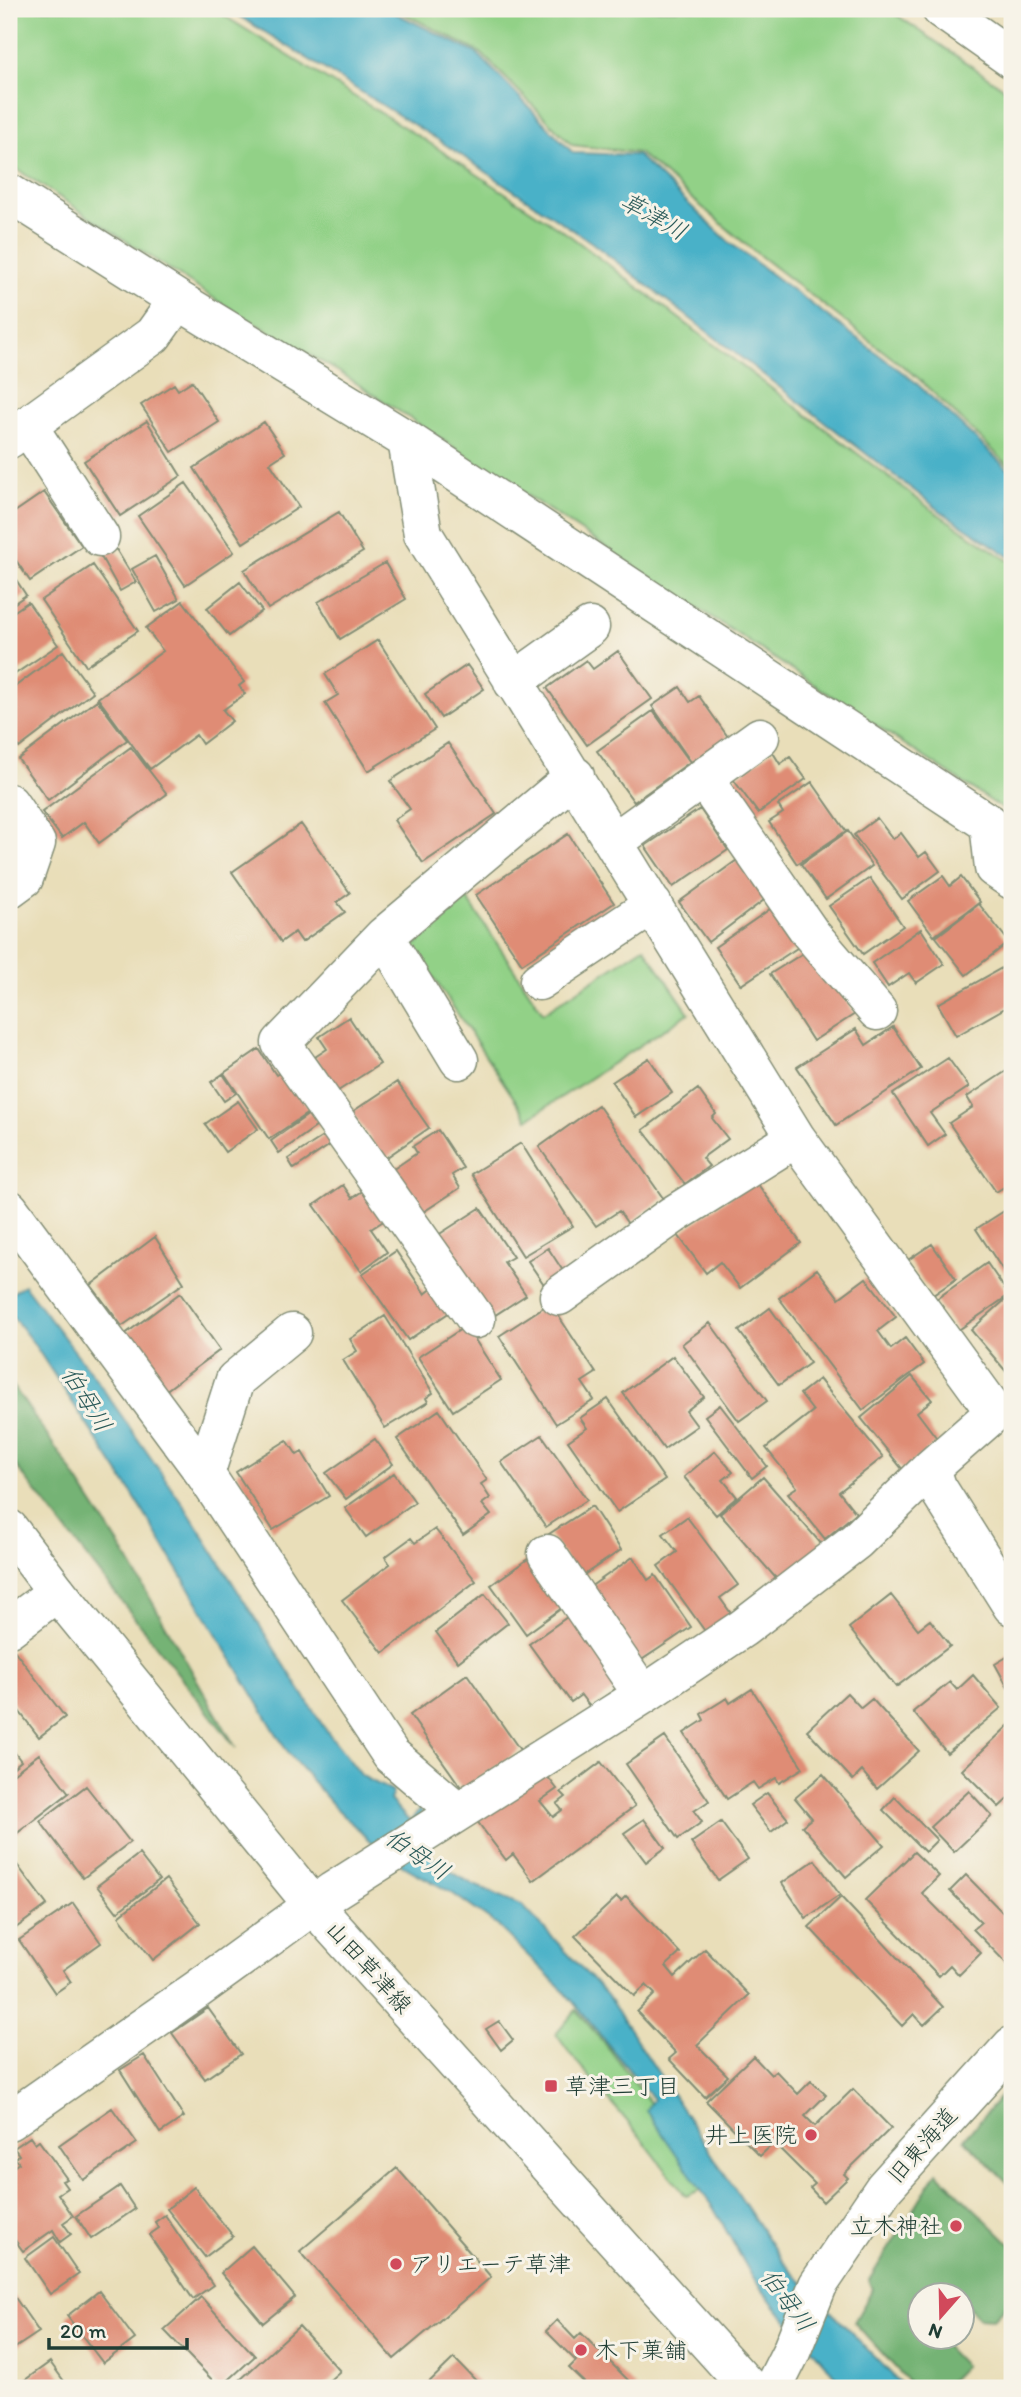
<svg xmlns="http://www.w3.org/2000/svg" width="1021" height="2397" font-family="Itim,'Klee One',sans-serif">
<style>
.green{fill:#92d187;stroke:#58875e;stroke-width:2}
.forest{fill:#75b374;stroke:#4a7854;stroke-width:2}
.water{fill:#49b1c8;stroke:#34777e;stroke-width:2}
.building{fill:#df8c74}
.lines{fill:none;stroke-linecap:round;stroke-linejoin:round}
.minor-casing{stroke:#848e76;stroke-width:41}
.major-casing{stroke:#848e76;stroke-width:41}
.minor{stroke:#fff;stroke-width:38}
.major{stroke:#fff;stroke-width:38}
.poi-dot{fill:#d1495b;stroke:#f7f3e8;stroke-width:2.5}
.labels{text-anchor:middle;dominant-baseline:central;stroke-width:6;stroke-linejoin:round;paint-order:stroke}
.street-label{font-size:23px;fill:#1f3d34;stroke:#f7f3e8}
.poi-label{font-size:23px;fill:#1f3d34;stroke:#f7f3e8;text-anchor:start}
.water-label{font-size:24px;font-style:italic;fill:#2a5a59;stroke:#f7f3e8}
</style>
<rect width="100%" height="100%" fill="#f7f3e8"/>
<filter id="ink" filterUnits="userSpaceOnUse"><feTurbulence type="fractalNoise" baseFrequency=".0143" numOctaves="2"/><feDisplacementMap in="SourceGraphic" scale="14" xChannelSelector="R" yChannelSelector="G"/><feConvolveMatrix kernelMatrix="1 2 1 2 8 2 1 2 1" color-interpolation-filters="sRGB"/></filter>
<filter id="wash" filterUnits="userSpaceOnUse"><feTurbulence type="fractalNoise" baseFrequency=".00686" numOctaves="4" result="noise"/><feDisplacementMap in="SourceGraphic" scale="28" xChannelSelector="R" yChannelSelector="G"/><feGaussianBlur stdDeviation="1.57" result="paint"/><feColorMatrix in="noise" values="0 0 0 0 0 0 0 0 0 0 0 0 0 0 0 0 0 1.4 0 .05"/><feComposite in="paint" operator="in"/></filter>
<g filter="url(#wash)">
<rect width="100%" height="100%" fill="#e9deb9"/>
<!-- green -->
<path class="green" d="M9 9H213L431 144 569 235 932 510 1012 563V815L341 373 224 305 9 164Z
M395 9H888L1012 94V469L918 378 750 248 639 153 572 145 481 53Z
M467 898 543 1013 644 947 689 1013 528 1119 413 947Z
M576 2010 610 2050 668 2127 703 2189 686 2196 638 2134 571 2055 556 2034Z"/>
<!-- forest -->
<path class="forest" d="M9 1380 70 1469 123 1551 236 1748 9 1457Z
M1012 2083V2129L1004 2137 1012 2146V2181L1009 2184 964 2139Z
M937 2172 1012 2246V2299L993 2319 979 2318 962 2300V2296L957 2295 951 2289 944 2295 920 2296V2338H937L964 2366 942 2388H914L854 2322 873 2289 869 2280Z"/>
<!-- water -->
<path class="water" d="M228 9H387L478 54 573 153 637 155 730 243 914 381 1012 473V558L942 512 591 242 440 141Z
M24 1285 96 1379 185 1507 323 1726 362 1776 393 1792 390 1800 410 1822 421 1807 426 1849 440 1865 474 1885 522 1905 607 1995 783 2262 905 2388H846L775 2306 753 2278 714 2209 646 2110 653 2099 564 1991 497 1925 452 1893 407 1868 372 1843 335 1807 288 1753 132 1493 34 1344 9 1312V1295Z"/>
<g id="blocks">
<!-- building -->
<path class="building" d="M192 381 219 422 172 452 141 405 174 384 178 390Z
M147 421 181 476 120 516 84 461Z
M264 422 285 453 270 463 299 507 243 543 194 468Z
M186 483 234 552 185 585 138 516Z
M44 492 82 546 30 581 9 550V516Z
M339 512 363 552 268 609 244 570Z
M116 549 136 582 120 591 101 557Z
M155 556 179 599 156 612 132 569Z
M385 563 406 599 340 639 318 602Z
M93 565 138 631 86 666 41 600Z
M9 569 26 595 9 607Z
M240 582 262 611 229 636 207 608Z
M183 601 244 682 239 686 245 694 223 710 232 721 202 744 196 735 150 769 98 698 163 651 146 628Z
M28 602 58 645 9 678V615Z
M378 640 435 729 368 771 325 703 338 695 325 674Z
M63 651 93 692 19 748 9 734V691Z
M618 651 652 699 587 745 547 688 586 660 593 669Z
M467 665 484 689 441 718 425 694Z
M680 687 690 702 699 696 728 737 691 762 652 706Z
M97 700 127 740 48 800 18 759Z
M653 711 690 762 634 802 597 751Z
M448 743 496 814 423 863 394 820 410 809 390 781Z
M131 747 167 794 99 843 84 822 62 838 42 812Z
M772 751 780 764 790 757 806 779 758 813 733 779Z
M812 782 846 831 797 864 769 822 783 813 778 805Z
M700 809 728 850 673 887 645 846Z
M877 818 893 839 901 833 919 857 926 852 940 871 902 899 854 835Z
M301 824 350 893 337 902 345 912 302 942 295 932 281 942 232 872Z
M848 831 872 866 826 899 801 864Z
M568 834 614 903 522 964 476 895Z
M740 858 768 897 708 942 679 902Z
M943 876 950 886 961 877 980 902 934 936 908 901Z
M870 878 903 926 863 954 829 906Z
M979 904 1009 942 966 975 936 937Z
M773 907 800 946 741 985 715 947Z
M921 929 944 964 916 983 909 973 888 987 872 963Z
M813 947 855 1014 813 1041 770 974Z
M1009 964 1012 970V1004L956 1036 938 1004Z
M349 1017 380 1064 338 1091 315 1057 327 1049 319 1037Z
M893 1027 921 1069 836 1125 797 1067 856 1029 866 1045Z
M259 1049 276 1075 283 1071 311 1111 269 1139 224 1073Z
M649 1058 672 1093 636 1117 612 1082Z
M948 1058 969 1087 930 1113 945 1134 928 1146 893 1094Z
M1011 1068 1012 1182 996 1192 949 1123 973 1107 967 1097Z
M223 1074 236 1093 224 1101 211 1082Z
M397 1082 429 1128 384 1159 352 1112Z
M698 1089 716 1114 712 1118 728 1139 702 1158 709 1166 685 1184 643 1130Z
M238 1101 258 1129 225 1152 205 1124Z
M598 1105 663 1198 628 1224 619 1211 596 1226 539 1147Z
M312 1112 320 1124 279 1153 271 1141Z
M438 1130 463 1168 452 1175 460 1188 420 1214 392 1170 417 1153 413 1146Z
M327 1134 333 1143 294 1169 288 1159Z
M521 1143 573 1226 523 1256 471 1174Z
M754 1179 801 1243 740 1288 720 1262 706 1273 678 1235Z
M343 1185 352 1198 364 1190 385 1220 371 1229 387 1252 361 1271 314 1205Z
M1012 1206V1284L976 1229Z
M480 1208 513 1257 504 1262 526 1295 489 1319 435 1237Z
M155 1237 184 1283 122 1326 91 1285Z
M932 1244 956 1279 933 1295 908 1260Z
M548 1248 565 1274 545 1286 528 1261Z
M396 1251 425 1294 433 1288 450 1312 408 1340 362 1274Z
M987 1263 1009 1295 957 1331 935 1300Z
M817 1269 839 1298 866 1278 896 1317 878 1331 891 1349 905 1338 924 1364 863 1410 779 1298Z
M180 1293 220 1350 165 1391 124 1335Z
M1005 1300 1012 1309V1372L1009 1375 971 1330Z
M550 1303 596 1373 582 1382 594 1400 556 1424 499 1336Z
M770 1308 810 1363 779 1385 739 1331Z
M385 1316 433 1393 426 1398 428 1402 385 1428 343 1360 357 1351 350 1339Z
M710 1323 767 1401 739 1421 682 1344Z
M466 1326 501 1380 453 1411 418 1357Z
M673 1356 704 1397 686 1411 697 1426 664 1449 623 1393Z
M912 1376 932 1400 917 1412 939 1441 903 1470 861 1418Z
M819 1379 883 1457 839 1492 856 1513 825 1539 788 1493 797 1487 766 1448 813 1411 800 1394Z
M608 1399 665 1480 617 1512 568 1441 587 1428 580 1418Z
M720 1405 767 1466 752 1478 705 1416Z
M439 1410 487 1480 481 1484 490 1498 482 1504 491 1515 463 1535 397 1439Z
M542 1435 587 1500 546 1527 501 1462Z
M375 1439 393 1464 346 1499 326 1473Z
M287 1440 297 1455 302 1452 329 1496 273 1530 236 1472Z
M715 1451 733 1472 723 1480 737 1497 716 1515 684 1477Z
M394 1473 415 1502 366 1537 345 1508Z
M763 1477 824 1547 781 1584 720 1514Z
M592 1506 621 1550 579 1578 549 1534Z
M687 1517 738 1585 720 1598 735 1619 710 1638 658 1566 677 1552 663 1534Z
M435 1529 476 1581 383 1653 342 1600 390 1564 385 1557 411 1538 415 1543Z
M535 1554 570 1602 526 1634 491 1585Z
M633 1557 648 1580 655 1575 691 1627 640 1661 590 1587Z
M485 1594 508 1623 458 1662 436 1632Z
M891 1595 918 1629 930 1620 950 1646 896 1687 849 1628Z
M570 1615 621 1685 590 1707 581 1695 571 1702 529 1644Z
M14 1650 65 1717 39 1737 9 1698V1654Z
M1012 1654V1695L995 1664Z
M467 1674 520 1750 463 1790 410 1715Z
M973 1675 1001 1708 947 1753 913 1712 950 1682 957 1690Z
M752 1689 803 1768 779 1783 776 1778 758 1789 753 1782 727 1799 684 1733 704 1720 701 1714 727 1698 730 1703Z
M847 1693 861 1708 872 1699 919 1751 877 1789 862 1771 853 1780 807 1730Z
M1008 1726 1012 1730V1795L999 1807 962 1770Z
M665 1737 709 1801 694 1811 702 1822 678 1839 626 1764Z
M9 1745 21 1761 9 1771Z
M39 1754 69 1793 16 1834 9 1825V1777Z
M601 1762 635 1806 533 1881 513 1854 506 1860 477 1821 544 1772 557 1789 540 1801 553 1817 562 1810 557 1804 566 1797 561 1792Z
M823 1774 884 1845 846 1877 802 1826 812 1818 795 1798Z
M86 1786 130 1842 83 1878 40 1821Z
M969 1791 992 1816 954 1852 930 1827Z
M767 1793 788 1819 771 1832 750 1805Z
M895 1797 937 1840 925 1852 883 1810Z
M644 1819 665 1848 646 1862 624 1833Z
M721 1822 748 1859 718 1880 691 1843Z
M914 1852 939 1876 922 1893 981 1953 959 1975 950 1965 939 1976 865 1900Z
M139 1854 159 1880 117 1912 97 1886Z
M815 1860 840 1895 806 1918 782 1883Z
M15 1862 47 1905 9 1933V1867Z
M966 1875 1012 1922V1969L973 1929 981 1922 950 1891Z
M166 1879 200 1923 153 1960 119 1916Z
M626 1896 680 1953 666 1966 675 1977 705 1949 749 1995 697 2045 728 2076 705 2097 669 2059 676 2053 637 2012 655 1994 646 1985 634 1996 575 1936 617 1897 621 1901Z
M841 1897 943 2007 924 2025 914 2014 902 2026 809 1927Z
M73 1903 101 1943 63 1970 71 1982 55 1993 19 1940Z
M208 2008 241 2054 205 2079 172 2033Z
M499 2021 513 2040 501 2050 486 2029Z
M144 2055 184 2117 160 2133 120 2070Z
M753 2056 771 2075 776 2071 798 2094 811 2081 826 2095 805 2116 815 2126 853 2089 891 2128 844 2174 848 2178 823 2202 810 2188 815 2184 774 2143 760 2156 706 2101Z
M112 2108 137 2143 83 2180 59 2145Z
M30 2137 35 2144 39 2141 67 2179 62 2181 67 2188 58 2194 73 2216 63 2223 71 2234 60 2242 53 2230 23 2251 9 2232V2177L11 2176 9 2170 19 2163 15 2158 19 2155 14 2148Z
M397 2168 491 2277 394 2359 300 2251Z
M120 2186 135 2209 91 2239 76 2216Z
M194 2187 233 2236 205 2257 167 2209Z
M165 2215 213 2285 193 2299 149 2235 159 2228 155 2222Z
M54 2237 79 2274 50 2294 25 2258Z
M252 2246 295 2297 263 2323 221 2273Z
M9 2289 39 2332 9 2352Z
M99 2291 135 2339 103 2363 67 2316Z
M201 2297 255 2356 220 2388 164 2330Z
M557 2320 575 2339 581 2333 636 2388H590L569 2368 576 2361 546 2331Z
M299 2326 340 2371 321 2388H248L240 2380Z
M454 2358 483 2388H423Z
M50 2362 69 2388H14Z"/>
</g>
</g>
<g filter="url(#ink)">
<use href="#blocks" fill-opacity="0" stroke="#848e76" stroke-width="2"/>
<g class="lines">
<defs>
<path id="minor" d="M941 9 1012 59
M9 193 178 300 407 440 1012 839
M28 426 100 537
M9 439 153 335 178 300
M513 682 590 627
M703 778 811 934 877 1011
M9 803 36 843 24 878 9 889
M989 823 994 868 1012 880
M614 842 760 737
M384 936 459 1060
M539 981 653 905
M9 1209 205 1474 391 1755 457 1811
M559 1296 673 1215 796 1138
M476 1319 281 1043 384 936 575 776
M931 1468 937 1487 1012 1606
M205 1474 235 1380 292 1333
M547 1554 643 1695
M9 1628 57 1592
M9 2121 198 1989 333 1891 643 1695 743 1628 856 1541 931 1468 995 1412 796 1138 423 534 407 440
M773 2388 791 2352 818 2285 884 2188 1012 2046"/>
<path id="major" d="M9 1529 57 1592 313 1905 749 2388"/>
</defs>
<!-- minor casing -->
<use href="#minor" class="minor-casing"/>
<!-- major casing -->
<use href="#major" class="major-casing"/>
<!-- minor -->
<use href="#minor" class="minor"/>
<!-- major -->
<use href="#major" class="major"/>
</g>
</g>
<!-- markers -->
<g class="poi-dot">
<rect x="544" y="2079" width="14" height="14" rx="3.5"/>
<circle cx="811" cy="2135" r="7"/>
<circle cx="956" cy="2226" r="7"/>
<circle cx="396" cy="2264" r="7"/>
<circle cx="581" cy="2350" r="7"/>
</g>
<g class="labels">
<!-- street labels -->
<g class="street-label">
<text transform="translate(369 1967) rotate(48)">山田草津線</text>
<text transform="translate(922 2145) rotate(-49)">旧東海道</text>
</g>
<!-- poi labels -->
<g class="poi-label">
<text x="565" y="2086">草津三丁目</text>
<text x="797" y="2135" text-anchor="end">井上医院</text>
<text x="942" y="2226" text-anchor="end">立木神社</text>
<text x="410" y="2264">アリエーテ草津</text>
<text x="595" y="2350">木下菓舗</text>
</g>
<!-- water labels -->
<g class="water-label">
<text transform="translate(654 216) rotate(29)">草津川</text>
<text transform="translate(87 1399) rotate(58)">伯母川</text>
<text transform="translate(418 1854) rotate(34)">伯母川</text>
<text transform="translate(788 2300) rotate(53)">伯母川</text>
</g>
</g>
<!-- margin -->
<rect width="1021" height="2397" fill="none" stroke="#f7f3e8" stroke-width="35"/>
<!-- north arrow -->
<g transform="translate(941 2316) rotate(200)"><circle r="33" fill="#f7f3e8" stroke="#a1aaa0" stroke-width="2"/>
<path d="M0-5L12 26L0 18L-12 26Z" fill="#d1495b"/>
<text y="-10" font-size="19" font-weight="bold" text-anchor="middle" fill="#1f3d34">N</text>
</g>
<!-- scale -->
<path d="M49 2338v10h138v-10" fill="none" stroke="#1f3d34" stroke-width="3.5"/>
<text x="60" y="2338" font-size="21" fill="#1f3d34" stroke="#f7f3e8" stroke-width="5" paint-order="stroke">20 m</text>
</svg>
